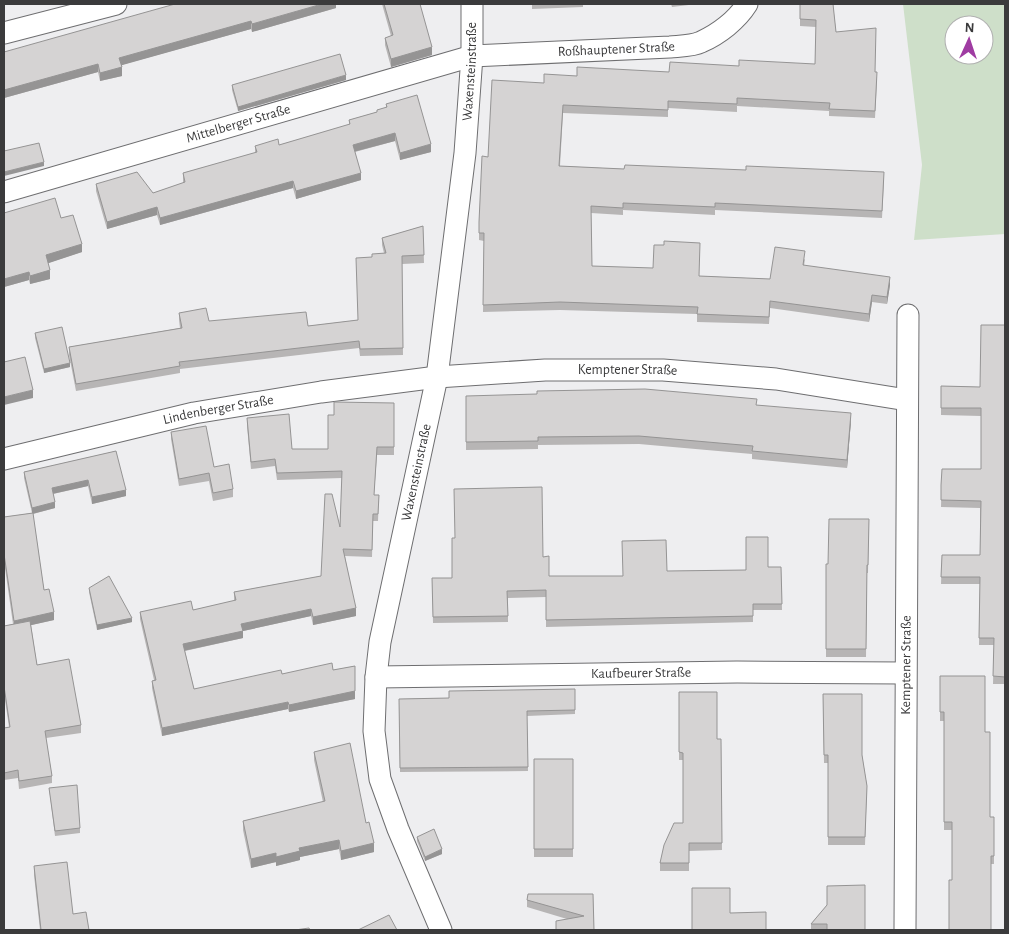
<svg xmlns="http://www.w3.org/2000/svg" width="1009" height="934" font-family="'Alegreya Sans',sans-serif">
<style>
.green{fill:#cedfc9;fill-rule:evenodd}
.lines{fill:none;stroke-linecap:round;stroke-linejoin:round}
.minor-casing{stroke:#6e6e70;stroke-width:23}
.minor{stroke:#fff;stroke-width:21}
.wall{fill:#b7b5b5}
.shaded-wall{fill:#959494}
.building{fill:#d5d3d3;stroke:#959494}
.labels{text-anchor:middle;dominant-baseline:central;stroke-width:5;stroke-linejoin:round;paint-order:stroke}
.street-label{font-size:14px;fill:#3b3b3c;stroke:#fff}
</style>
<rect width="100%" height="100%" fill="#eeeef0"/>
<!-- green -->
<path class="green" d="M903 4H1005V234L914 240 922 165ZM954 25H984V55H954Z"/>
<g class="lines">
<defs>
<g id="minor">
<path d="M4 33 116 4"/>
<path id="s1" d="M4 192 472 56 670 47C680 46 693 46 701 42 719 34 737 20 747 4"/>
<path id="s2" d="M4 459 194 413 321 392 437 377 545 370H663L776 379 907 400"/>
<path id="s3" d="M376 677 737 672 905 673"/>
<path id="s4" d="M441 930 398 829 380 779 374 731 376 677 380 642 437 377 465 153 472 56V4"/>
<path id="s5" d="M905 930 908 315"/>
</g>
</defs>
<!-- minor casing -->
<use href="#minor" class="minor-casing"/>
<!-- minor -->
<use href="#minor" class="minor"/>
</g>
<!-- wall -->
<path class="wall" d="M336 4V8L252 32 251 29 121 65 122 76 100 81 98 72 4 98V52Z
M382 4H421L420 5 432 55 391 67 385 45V38L391 36Z
M532 4H583V7L532 9Z
M671 4H697L672 7Z
M800 4H834H833L836 32 875 72 877 80 875 118 829 116V111L737 106V112L668 108V117L563 113 560 166 624 169 884 180 882 218 715 210V215L623 210V215L591 213 592 266 699 276 770 279 805 259 804 266 890 285 887 304 872 302 869 322 770 308 769 324 697 322V314L560 310 483 312 484 241 479 240V222L488 157 544 83 577 76 669 72 739 66 815 64 816 27 800 26Z
M346 80 238 111 232 90V85Z
M386 104 431 152 400 160 395 141 355 152 361 180 296 199 293 188 160 225 157 215 107 229 96 191V184L153 193 183 183V173L255 153V146L279 145 349 125V120L377 112V110L386 108Z
M61 218 82 252 48 263 50 279 30 284 29 280 4 287Z
M423 226 424 263 402 264 403 355 360 356 359 348 180 369V373L76 391 69 355V347L180 328 179 320V313L209 321 308 326 358 320 372 257 384 253 382 245V238Z
M1005 325V684H993L994 645H979L980 584H941L942 555H980V508L941 507 942 469H981V416L941 415V386L980 387Z
M35 333 70 367 44 373 35 338Z
M466 396 757 405 851 421 847 468 752 459V454L639 444 538 445V449L466 450Z
M394 403V455H377L374 495H379L378 521H373L372 557 345 556 356 616 313 625 311 616 243 631V638L185 651 194 689 282 674 333 670 355 666V699L289 712 288 709 162 736 152 688V681L154 680 140 619V612L193 610 234 601V592L321 576 340 527 342 478 277 480 275 466 251 469 247 426V418L292 449H328L334 415Z
M171 432 214 467 233 489V497L213 501 209 481 179 486 171 439Z
M116 451 126 496 92 504 88 486 53 494 55 508 33 514 44 590 54 620 31 625 37 665 81 725V733L46 738 52 776V783L19 789 18 778 4 780V728L9 727 4 693V626L13 624 4 561V517L32 513 24 478V472Z
M869 519 868 573H867L866 657H826V564H828Z
M543 557 549 576H623L667 571 746 570 768 567H781L782 610H753V622L546 627V597L508 598V622L433 623 432 578H452Z
M89 588 132 622 97 630 89 592Z
M940 676 985 732 990 817H994V864H991L952 830H944V721H940Z
M575 689V714L527 716 528 771 400 772 399 699 449 698Z
M679 692 717 739H721L722 850 689 851V871H660V863L683 823V760H679Z
M823 694 862 755 867 786 865 845H828V763H824Z
M314 752 366 823 374 852 341 860 339 849 300 857V860L276 866V862L251 868 243 830V821L323 802 314 760Z
M534 759H573V857H534Z
M49 788 80 828V833L55 836Z
M417 837 442 854 425 861 417 841Z
M34 866 73 914 89 930H40L34 875Z
M593 894 594 930 567 919 527 907V900Z
M827 905 865 930H811V924Z"/>
<!-- shaded-wall -->
<path class="shaded-wall" d="M322 4H336V8L252 32V24Z
M251 21V29L119 66V58Z
M432 47V55L391 67V59Z
M98 64V72L4 98V90Z
M122 67V76L100 81V73Z
M346 75V80L238 111V107Z
M395 133V141L353 152V145Z
M431 144V152L400 160V153Z
M44 162V166L4 176V172Z
M361 173V180L296 199V191Z
M293 181V188L160 225V218Z
M157 207V215L107 229V222Z
M82 244V252L46 264V255Z
M50 270V279L30 284V276Z
M29 272V280L4 287V279Z
M890 277V285L887 304V297Z
M872 295V302L869 322V314Z
M70 363V367L44 373V369Z
M33 390V398L4 405V397Z
M851 413V421L847 468V460Z
M88 480V486L52 494V488Z
M126 490V496L92 504V497Z
M55 502V508L32 514V508Z
M356 608V616L313 625V617Z
M311 609V616L243 631V638L183 651V644L241 624Z
M54 612V620L14 629V621Z
M132 618V622L97 630V625Z
M355 691V699L289 712V705Z
M288 702V709L162 736V728Z
M339 840V849L300 857V860L276 866V857L299 848Z
M374 843V852L341 860V851Z
M442 849V854L425 861V857Z
M276 853V862L251 868V859Z"/>
<!-- building -->
<path class="building" d="M175 4H322L252 24 251 21 119 58 122 67 100 73 98 64 4 90V52Z
M384 4H420L432 47 391 59 385 38 393 35Z
M800 4H833L836 32 876 28 875 72H877L875 111 829 109 830 103 737 98V104L668 101V110L563 105 559 166 624 169 625 165 746 170V166L884 172 882 211 715 203V207L623 203V208L591 206 592 266 653 268 654 245H664V241L700 243 699 276 770 279 775 247 805 251 803 265 890 277 887 297 872 295 869 314 770 301 769 317 697 314 698 307 560 302 483 305 484 233H479V222L482 156 488 157 492 80 544 83V74L577 76V67L669 72 670 62 739 66V60L815 64 816 20 800 19Z
M340 54 346 75 238 107 232 85Z
M417 95 431 144 400 153 395 133 353 145 361 173 296 191 293 181 160 218 157 207 107 222 96 184 137 172 153 193 185 182 183 173 257 152 255 146 278 139 279 145 350 124 349 120 377 112V110L387 107 386 104Z
M39 143 44 162 4 172V151Z
M55 198 61 218 73 215 82 244 46 255 50 270 30 276 29 272 4 279V213Z
M423 226 424 255 402 256 403 348 360 349 359 341 179 362 180 366 76 384 69 347 182 328 179 313 206 308 209 321 306 312 308 326 358 320 356 258 372 257V254L386 253 382 238Z
M981 325H1005V677L993 676 994 638H979L980 577H941L942 555H980L981 501 941 500V485L942 469H981V408H941V386L980 387Z
M62 327 70 363 44 369 35 333Z
M25 357 33 390 4 397V362Z
M645 389 757 399 756 405 851 413 847 460 752 451 753 446 639 436 538 437V441L466 442V396L537 394V391Z
M334 402 394 403V447H377L374 495H379L378 514H373L372 550 343 549 356 608 313 617 311 609 241 624 243 631 183 644 194 689 281 670 282 674 332 663 333 670 355 666V691L289 705 288 702 162 728 152 681 156 680 140 612 191 601 193 610 236 600 234 592 321 576 325 494H332L340 527 342 471 277 473 275 459 251 462 247 418 289 414 292 449H328V415H334Z
M206 426 214 467 229 464 233 489 213 493 209 473 179 479 171 432Z
M116 451 126 490 92 497 88 480 52 488 55 502 32 508 24 472Z
M542 487 543 557 549 556V576H623L622 541 666 540 667 571 746 570V537H768V567H781L782 604H753V616L546 620V590L507 591 508 616 433 617 432 578H452V538H455L454 489Z
M33 513 44 590 49 589 54 612 14 621 4 554V517Z
M829 519H869L868 565H867L866 649H826V564H828Z
M109 576 132 618 97 625 89 588Z
M30 621 37 665 69 659 81 725 45 731 52 776 19 781 18 770 4 773V728L10 727 4 686V626Z
M940 676H985V732H990V817H994V856H991V930H949V880H952V822H944V712H940Z
M575 689V710L527 711 528 767 400 768 399 699 449 698V691Z
M679 692H717V739H721L722 843H689V863H660L664 845 674 823H683V753L679 752Z
M823 694H862V755L867 786 865 837H828V755H824Z
M350 743 366 823 369 822 374 843 341 851 339 840 299 848 300 851 276 857V853L251 859 243 821 325 801 314 752Z
M534 759H573V849H534Z
M77 785 80 828 55 831 49 788Z
M434 829 442 849 425 857 417 837Z
M67 862 73 914 86 912 89 930H41L34 866Z
M865 885V930H827V924H811L827 905V886Z
M692 888H730V913L766 912V930H692Z
M528 894H593L594 930H556V921L584 916 527 900Z
M389 915 397 930H358Z
M309 928 310 930H295Z"/>
<g class="labels">
<!-- street labels -->
<g class="street-label">
<text stroke="none"><textPath href="#s1" startOffset="632">Roßhauptener Straße</textPath></text>
<text stroke="none"><textPath href="#s4" startOffset="879">Waxensteinstraße</textPath></text>
<text stroke="none"><textPath href="#s1" startOffset="244">Mittelberger Straße</textPath></text>
<text stroke="none"><textPath href="#s2" startOffset="632">Kemptener Straße</textPath></text>
<text stroke="none"><textPath href="#s2" startOffset="220">Lindenberger Straße</textPath></text>
<text stroke="none"><textPath href="#s4" startOffset="474">Waxensteinstraße</textPath></text>
<text stroke="none"><textPath href="#s5" startOffset="265">Kemptener Straße</textPath></text>
<text stroke="none"><textPath href="#s3" startOffset="265">Kaufbeurer Straße</textPath></text>
</g>
</g>
<!-- border -->
<rect width="1009" height="934" fill="none" stroke="#3b3b3c" stroke-width="10"/>
<!-- north arrow -->
<g transform="translate(969 40) rotate(3)"><circle r="24" fill="#ffffff" stroke="#b1b1b1"/>
<path d="M0-4L9 19L0 12L-9 19Z" fill="#9f3ca2"/>
<text y="-8" font-size="14" font-weight="bold" text-anchor="middle" fill="#3b3b3c">N</text>
</g>
</svg>
